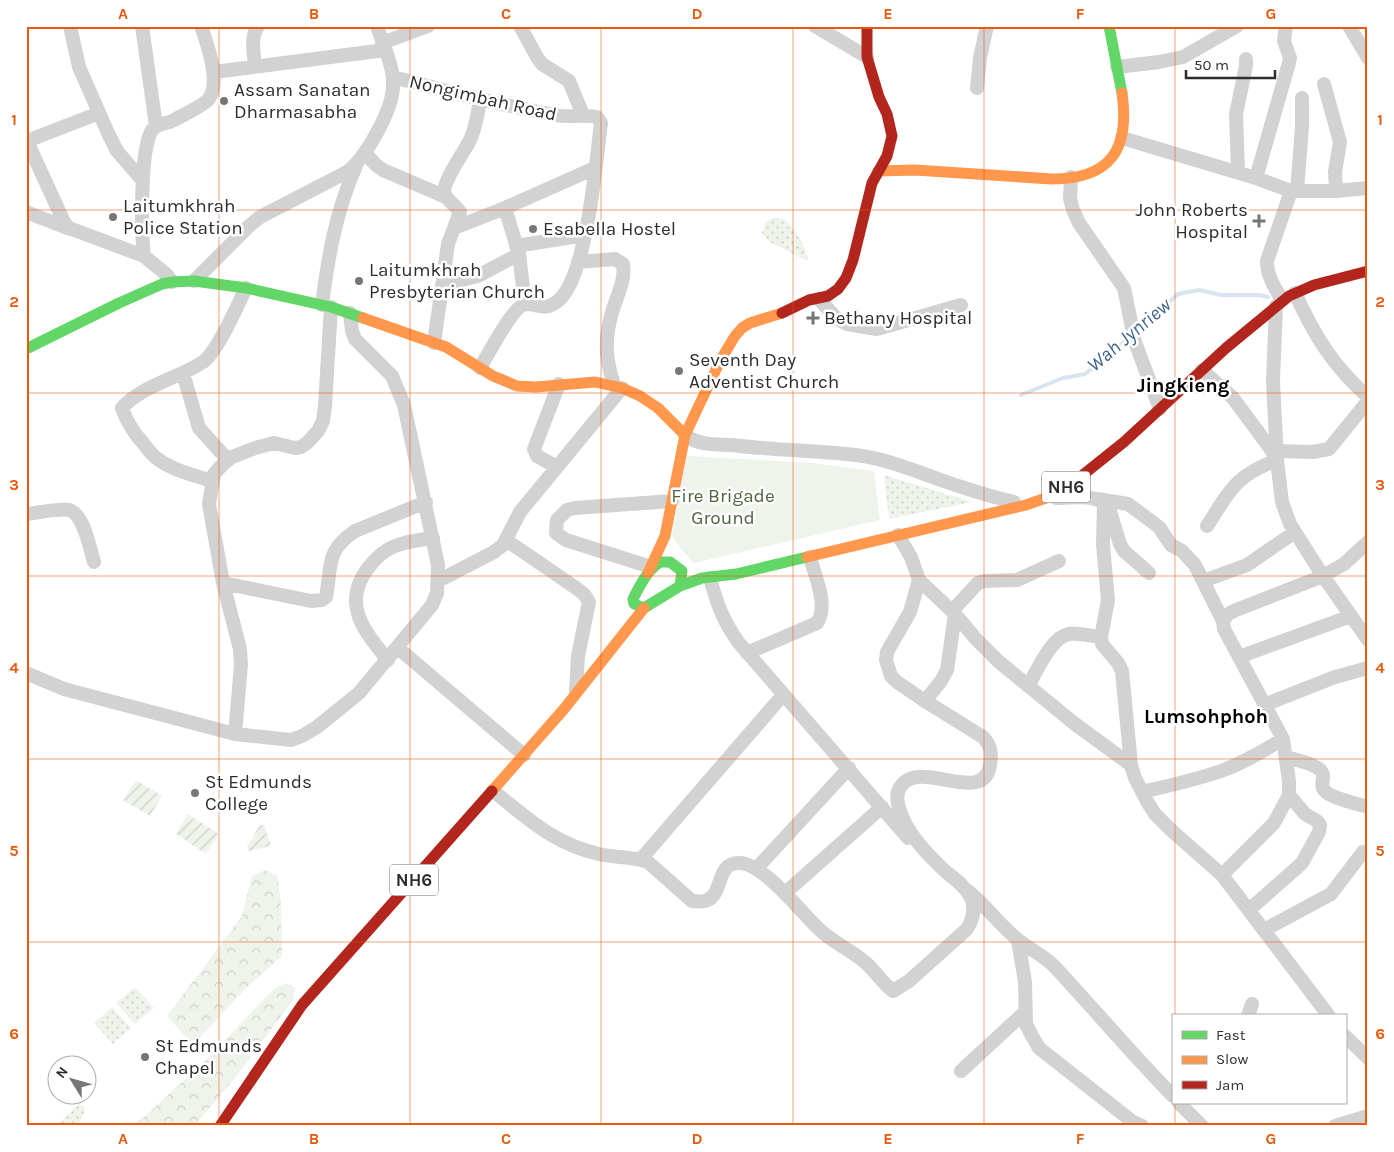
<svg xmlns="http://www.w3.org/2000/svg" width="1394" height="1152" font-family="Karla,sans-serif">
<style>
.grass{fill:url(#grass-dots)}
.forest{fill:url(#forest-crowns)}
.park{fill:#eef3eb}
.garden{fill:url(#garden-furrows)}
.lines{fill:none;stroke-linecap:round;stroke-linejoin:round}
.stream{stroke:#d8e4ef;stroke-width:4}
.street{stroke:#d2d2d2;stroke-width:14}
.fast{stroke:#63d668;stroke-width:11}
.slow{stroke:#ff974d;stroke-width:11}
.jam{stroke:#b3261e;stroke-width:11}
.grid{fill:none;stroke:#e8590c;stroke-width:1;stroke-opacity:0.55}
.poi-dot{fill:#767676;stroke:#fff;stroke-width:2}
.labels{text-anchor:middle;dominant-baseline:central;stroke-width:5;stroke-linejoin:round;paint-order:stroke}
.shield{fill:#fff;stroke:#6c6c6c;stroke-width:1}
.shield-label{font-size:18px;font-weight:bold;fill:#2d2d2d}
.poi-label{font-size:19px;fill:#2d2d2d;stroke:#fff;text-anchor:start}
.street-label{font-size:19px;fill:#2d2d2d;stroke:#fff}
.park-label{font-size:19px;fill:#4c653d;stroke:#fff}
.water-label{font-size:20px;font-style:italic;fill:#416589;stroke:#fff}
.neighbourhood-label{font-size:20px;font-weight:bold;fill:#000;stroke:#fff}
.neatline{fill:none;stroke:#e8590c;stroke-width:2}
.grid-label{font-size:16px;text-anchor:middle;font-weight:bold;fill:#e8590c}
</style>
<defs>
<pattern id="grass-dots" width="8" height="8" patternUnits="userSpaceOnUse" patternTransform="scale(1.25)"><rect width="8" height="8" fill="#eef3eb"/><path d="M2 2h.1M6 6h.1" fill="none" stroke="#ccd1ca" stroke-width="1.8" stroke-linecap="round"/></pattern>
<pattern id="forest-crowns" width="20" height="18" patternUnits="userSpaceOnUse" patternTransform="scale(1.25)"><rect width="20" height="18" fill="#eef3eb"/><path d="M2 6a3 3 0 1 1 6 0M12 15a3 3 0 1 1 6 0" fill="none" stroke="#ccd1ca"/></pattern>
<pattern id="garden-furrows" width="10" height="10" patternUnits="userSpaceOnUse" patternTransform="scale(1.25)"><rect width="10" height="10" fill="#eef3eb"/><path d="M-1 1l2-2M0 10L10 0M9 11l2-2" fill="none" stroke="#ccd1ca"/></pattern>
</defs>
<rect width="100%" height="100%" fill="#fff"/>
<!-- grass -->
<path class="grass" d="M774 218C778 218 783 218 786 221 794 227 810 252 807 261L770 242 762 234C764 225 765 220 774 218Z
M884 475 972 502 889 519Z
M135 987 154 1008 135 1024 116 1003Z
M112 1007 131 1028 113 1044 94 1023Z
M79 1104 85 1107C84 1115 82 1120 76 1126H56Z"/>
<!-- forest -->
<path class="forest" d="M265 870 277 876 281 903 282 956 245 989 193 1045 167 1016 242 916 252 876Z
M286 983 295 988 293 1000 239 1073 195 1125 130 1126 143 1118 203 1063 275 988Z"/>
<!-- park -->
<path class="park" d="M687 456 812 463 874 471 880 520 694 563 681 549 672 536Z"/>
<!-- garden -->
<path class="garden" d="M136 780 162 796 150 816 123 800Z
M188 814 219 834 206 854 176 834Z
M260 825H263L265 827 271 846 249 851 247 846Z"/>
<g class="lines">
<!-- stream -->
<path class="stream" d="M1137 331 1178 294 1199 290 1221 295H1260L1268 297
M1021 395 1063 378 1085 374 1130 337"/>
<!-- street -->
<path class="street" d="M70 26 79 67 108 133 117 151 143 181
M142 26 156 126
M520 26 537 57 542 64 569 81 583 115
M815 26 867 57
M1349 26 1368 58
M382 43 428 26
M255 67C254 53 250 38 258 26
M1117 67 1159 62 1183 57 1237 26
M214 72 385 50
M393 77C447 91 499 105 555 115 569 118 583 114 597 117L601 123C596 162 587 275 559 300 543 314 536 301 523 305 512 309 487 356 480 368
M1324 84 1340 142 1335 172 1336 191
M977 88 980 58 987 26
M1122 138 1256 178 1291 191H1336L1368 188
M26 139 64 222 69 228 144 256 167 275 172 282
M27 141 99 113
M365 153 376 165 383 170 446 197
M1238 172 1236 114 1246 66V59
M1071 177 1070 198 1073 210 1079 223 1124 288 1135 342 1160 409
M1256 178 1289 63 1290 58 1284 41 1286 26
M1297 191 1302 127V98
M505 208 519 254 525 304
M26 212 70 229
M454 228 505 208 595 168
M516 246 585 235
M144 256C141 232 140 149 152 130 156 124 165 124 172 121 181 116 201 107 208 100 222 83 207 44 201 26
M578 262 615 259 623 264C626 282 615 299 611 316 604 343 606 360 614 385
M194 281 248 227 260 217 347 172C366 158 393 109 393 86 394 66 383 45 377 26
M442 285 478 276 519 254
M1295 293C1314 335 1333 366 1368 397
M819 299 836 318 847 324 877 329 961 305
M1282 300C1275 288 1267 276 1267 261L1291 191
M322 305C328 257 336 211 356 166
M434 343 448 244 460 212C456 206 444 198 444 191 445 178 465 151 471 138 476 126 478 113 480 100
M1202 370 1233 398 1270 448 1277 460 1282 502 1290 524 1323 576 1368 640
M183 373 199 428 228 460
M685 435C700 446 715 444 732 445 770 450 808 450 846 454 878 456 908 468 938 479 963 488 989 496 1014 502
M1276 451 1313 452 1329 449 1368 401
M557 467 537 456 534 449 559 384
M212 481C193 475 171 470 155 457 148 451 143 442 137 436 131 427 125 419 122 408 141 386 179 378 203 362 218 351 237 306 246 288
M1056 498C1072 498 1091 494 1104 503L1103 545 1108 600 1101 637 1102 644 1118 663 1122 671 1131 765 1135 778 1148 803 1155 814 1171 830 1222 875 1329 1016
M1098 499 1128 504 1159 527 1171 545 1182 551 1195 565 1223 621
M1109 508 1120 544 1124 551 1149 573
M26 514C38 513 58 508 69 510 84 514 90 549 94 562
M1207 526C1231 489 1235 476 1277 460L1273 381 1276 306
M506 540 576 588 584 594 589 602 578 656 576 690
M651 567 566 540 556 533 557 520 567 510 575 508 672 501
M710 578C717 604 723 621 739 643L908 838
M919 580 955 614 976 639 998 661 1075 724 1131 765
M438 581 494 552 503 545 520 512 622 388
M1203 581 1247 565 1295 532
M223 583 311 601 322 600 326 597C332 566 325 551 355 531L426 502
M952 611 978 583 984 581 1017 580 1059 561
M398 648 524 755
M747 653 817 623C829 605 815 577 810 557
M1239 657 1351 616
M388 660C364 631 341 604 368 568 375 559 384 550 395 546 407 541 421 540 433 538
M26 673 64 689 235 734 291 740 302 736 317 727 359 693 432 605 437 593 438 565 404 405 392 376 355 339 352 331 350 313
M1028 686C1037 671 1051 637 1069 634 1080 633 1091 636 1101 637
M925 701 941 681 947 670 955 614
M1264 705 1335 677 1368 668
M235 734 241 665 240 649 223 583 209 504 214 474 223 464 232 457 255 448 274 443 295 448 301 447 307 443 318 431 323 421 325 406 331 307
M1286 757C1295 760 1321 764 1323 775 1324 780 1320 785 1324 790 1330 798 1358 804 1368 807
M493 791C528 818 553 844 599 854 615 858 633 856 648 862L692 901C696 901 700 902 704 901 725 897 714 863 739 863 764 863 802 914 820 930 834 943 852 951 866 963 876 972 882 983 893 991L909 981 967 929C973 919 976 907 970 896 965 886 955 879 946 872 927 854 906 833 899 808 897 801 896 792 901 786 920 758 984 807 990 765 992 753 991 746 983 737L925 701 897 682 891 676 886 660 887 652 910 612 919 580 911 557 898 535
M1142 792C1168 786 1195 780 1221 771 1243 763 1263 751 1283 739
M641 859 783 695
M756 869 849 768
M1222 875 1274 823 1289 795V781L1283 739 1224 629 1223 621 1228 614 1236 610 1323 576 1344 564 1368 542
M968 891C986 906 1000 925 1017 939 1029 949 1043 955 1054 966 1094 1009 1132 1054 1173 1096
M785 893 882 807
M1249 910 1302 863 1319 832 1320 825 1317 821 1305 814 1289 795
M1264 930 1331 894 1363 852
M1018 940 1025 982 1026 1024 1032 1036 1039 1048 1133 1122 1142 1126
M1248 1016 1252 1004
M1345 1036 1368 1058
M961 1071 1025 1012
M1179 1103 1202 1126
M1335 1126 1368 1116"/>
<!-- fast -->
<path class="fast" d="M1109 26 1122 93
M26 349 119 303 162 284 172 282 194 281 246 288 331 307 363 318
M680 586 682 571 670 562H660C647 571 640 585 633 599L634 604 644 608 680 586 702 578 736 574 807 557"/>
<!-- slow -->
<path class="slow" d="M878 171 915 170 1052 179C1111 179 1130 149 1122 93
M363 318 446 347 493 376 517 386 536 387 595 382 622 388 640 396 658 408 685 435
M807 557 1026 505 1046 498 1069 486
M648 573 665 536 685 435 720 361 735 336 742 328 750 323 782 313
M492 791 564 709 644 608"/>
<!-- jam -->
<path class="jam" d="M782 313 809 300 828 296 838 289 846 278 853 260 872 183 887 156 892 136 887 114 879 97 867 57V26
M1069 486 1124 442 1226 348 1289 296 1314 285 1368 271
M220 1126 302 1005 492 791"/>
</g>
<!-- grid -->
<path class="grid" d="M219 26V1126M410 26V1126M601 26V1126M793 26V1126M984 26V1126M1175 26V1016M26 210H1368M26 393H1368M26 576H1368M26 759H1368M26 942H1368M1175 1103V1126"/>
<!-- markers -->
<g class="poi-dot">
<circle cx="224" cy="101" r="5"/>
<circle cx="113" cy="217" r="5"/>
<path d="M1256.5 213.5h5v5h5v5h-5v5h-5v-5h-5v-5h5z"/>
<circle cx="533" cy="229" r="5"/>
<circle cx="359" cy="281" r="5"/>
<path d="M810.5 310.5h5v5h5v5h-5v5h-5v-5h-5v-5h5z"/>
<circle cx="679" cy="371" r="5"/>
<circle cx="195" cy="793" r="5"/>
<circle cx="145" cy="1057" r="5"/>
</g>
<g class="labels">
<!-- shield labels -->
<g class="shield">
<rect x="1042" y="471.5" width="48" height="31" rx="4"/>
<rect x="390" y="864.5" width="48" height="31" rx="4"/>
</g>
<g class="shield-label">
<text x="1066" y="487">NH6</text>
<text x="414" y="880">NH6</text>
</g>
<!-- poi labels -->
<g class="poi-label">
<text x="234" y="90">Assam Sanatan<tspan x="234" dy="22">Dharmasabha</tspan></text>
<text x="123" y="206">Laitumkhrah<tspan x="123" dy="22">Police Station</tspan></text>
<text x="1248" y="210" text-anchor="end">John Roberts<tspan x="1248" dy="22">Hospital</tspan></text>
<text x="543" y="229">Esabella Hostel</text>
<text x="369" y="270">Laitumkhrah<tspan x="369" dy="22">Presbyterian Church</tspan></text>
<text x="824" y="318">Bethany Hospital</text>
<text x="689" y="360">Seventh Day<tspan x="689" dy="22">Adventist Church</tspan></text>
<text x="205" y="782">St Edmunds<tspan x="205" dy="22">College</tspan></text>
<text x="155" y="1046">St Edmunds<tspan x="155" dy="22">Chapel</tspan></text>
</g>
<!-- street labels -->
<g class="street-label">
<text transform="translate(483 98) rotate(13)">Nongimbah Road</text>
</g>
<!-- park labels -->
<g class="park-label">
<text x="723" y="496">Fire Brigade<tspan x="723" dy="22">Ground</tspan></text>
</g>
<!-- water labels -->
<g class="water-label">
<text transform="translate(1129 335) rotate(-40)">Wah Jynriew</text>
</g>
<!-- neighbourhood labels -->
<g class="neighbourhood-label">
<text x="1183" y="385">Jingkieng</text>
<text x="1206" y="716">Lumsohphoh</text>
</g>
</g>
<!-- border -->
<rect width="1394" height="1152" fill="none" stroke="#ffffff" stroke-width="55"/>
<!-- legend -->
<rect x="1172" y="1014" width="175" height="90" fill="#ffffff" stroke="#ababab"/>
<rect x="1182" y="1031" width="25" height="8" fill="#63d668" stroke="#ababab"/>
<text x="1216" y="1040" font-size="15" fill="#2d2d2d">Fast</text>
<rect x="1182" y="1056" width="25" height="8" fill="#ff974d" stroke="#ababab"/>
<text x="1216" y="1064" font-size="15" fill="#2d2d2d">Slow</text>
<rect x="1182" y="1081" width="25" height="8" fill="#b3261e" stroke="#ababab"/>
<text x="1216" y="1090" font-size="15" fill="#2d2d2d">Jam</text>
<!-- north arrow -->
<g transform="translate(72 1080) rotate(307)"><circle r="24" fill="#ffffff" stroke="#ababab"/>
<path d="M0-4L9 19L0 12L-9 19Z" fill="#767676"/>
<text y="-8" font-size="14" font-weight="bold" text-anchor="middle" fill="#2d2d2d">N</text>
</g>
<!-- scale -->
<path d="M1186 70v8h89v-8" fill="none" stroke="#2d2d2d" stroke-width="2.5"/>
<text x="1194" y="70" font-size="15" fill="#2d2d2d" stroke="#ffffff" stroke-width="4" paint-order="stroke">50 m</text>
<rect x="28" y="28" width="1338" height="1096" class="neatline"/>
<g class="grid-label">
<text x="123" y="19">A</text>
<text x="314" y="19">B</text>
<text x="506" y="19">C</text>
<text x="697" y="19">D</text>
<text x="888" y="19">E</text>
<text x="1080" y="19">F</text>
<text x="1271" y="19">G</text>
<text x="14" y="125">1</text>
<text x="1380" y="125">1</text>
<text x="14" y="307">2</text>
<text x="1380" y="307">2</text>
<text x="14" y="490">3</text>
<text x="1380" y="490">3</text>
<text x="14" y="673">4</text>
<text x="1380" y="673">4</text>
<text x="14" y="856">5</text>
<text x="1380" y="856">5</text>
<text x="14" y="1039">6</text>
<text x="1380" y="1039">6</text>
<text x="123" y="1144">A</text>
<text x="314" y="1144">B</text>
<text x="506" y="1144">C</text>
<text x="697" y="1144">D</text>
<text x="888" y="1144">E</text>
<text x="1080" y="1144">F</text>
<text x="1271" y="1144">G</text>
</g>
</svg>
